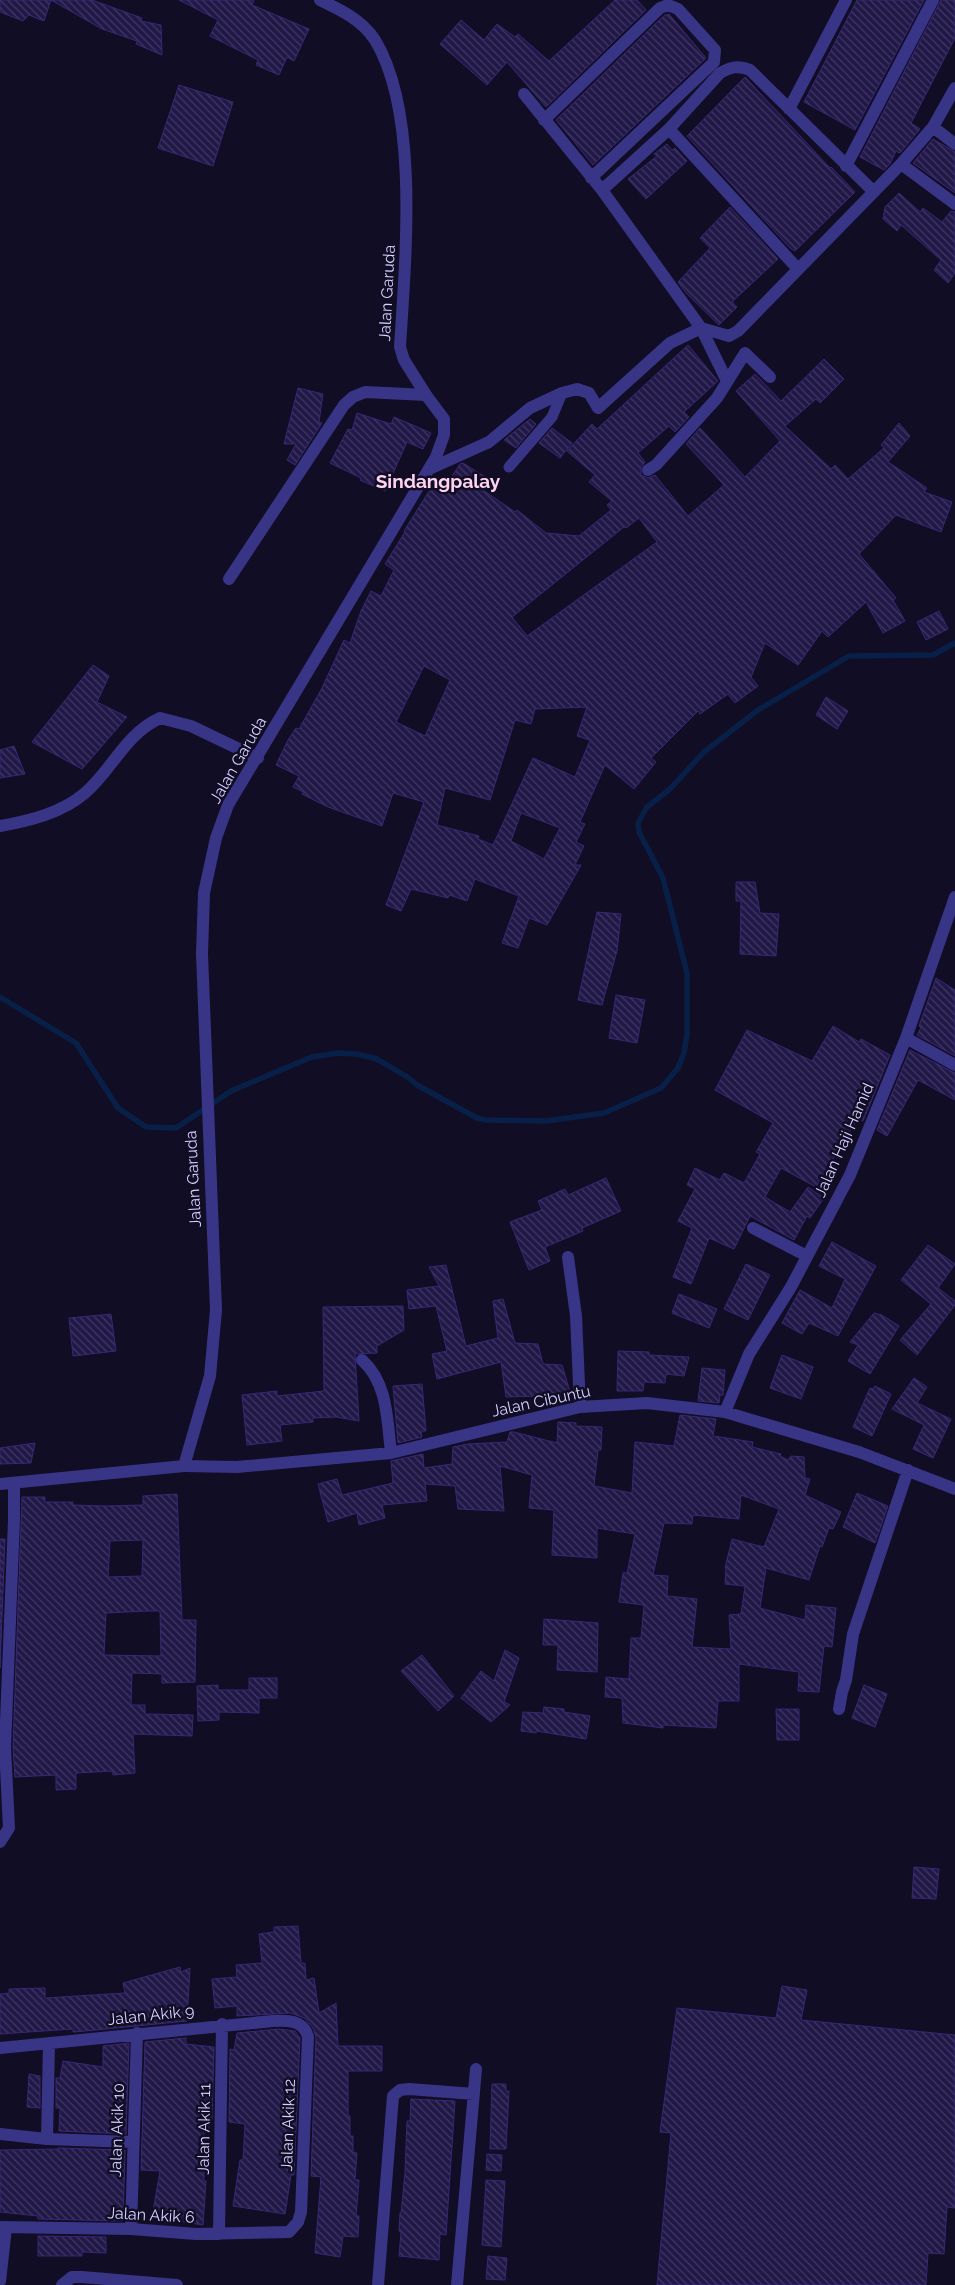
<svg xmlns="http://www.w3.org/2000/svg" width="955" height="2285" font-family="Raleway,sans-serif">
<style>
.lines{fill:none;stroke-linecap:round;stroke-linejoin:round}
.stream{stroke:#082048;stroke-width:5.5}
.building{fill:url(#building-back-hatch);stroke:#372875;fill-rule:evenodd}
.service{stroke:#383587;stroke-width:11}
.minor{stroke:#383587;stroke-width:12}
.tertiary{stroke:#383587;stroke-width:12}
.labels{text-anchor:middle;dominant-baseline:central;stroke-width:5;stroke-linejoin:round;paint-order:stroke}
.street-label{font-size:16px;fill:#d6d1ff;stroke:#110d25}
.quarter-label{font-size:19px;font-weight:bold;fill:#ffd3ef;stroke:#110d25}
</style>
<defs>
<pattern id="building-back-hatch" width="6" height="6" patternUnits="userSpaceOnUse" patternTransform="scale(1.25)"><rect width="6" height="6" fill="#211847"/><path d="M-1 5l2 2M0 0l6 6M5-1l2 2" fill="none" stroke="#403963"/></pattern>
</defs>
<rect width="100%" height="100%" fill="#110d25"/>
<g class="lines">
<!-- stream -->
<path class="stream" d="M0 997 76 1043 118 1108 146 1127 176 1128 231 1091 312 1057 338 1053 357 1054 377 1059 409 1078 417 1085 477 1118 486 1120 546 1121 604 1113 661 1088 678 1068 684 1053 687 1034V973L663 878 639 832 638 823 647 807 670 789 704 752 758 710 849 656 933 655 955 643"/>
</g>
<!-- building -->
<path class="building" d="M0 0H92L142 18 141 21 161 25 162 55 136 44 137 41 102 29 51 0 44 21 29 15 23 21 0 12Z
M179 0H254L252 5 309 29 294 61 287 57 279 75 256 65 258 60 210 36 218 20Z
M615 0H637L646 10 546 107 507 62 487 85 440 44 461 20 484 40 497 24 515 37 518 34 549 61Z
M857 0H924L855 130 804 102Z
M941 0H955V38L911 123 920 129 900 153 896 151 890 164 884 170 860 157Z
M669 14 706 58 593 165 556 120 656 23 665 15Z
M745 77 830 168 831 167 855 192 795 251 790 248 687 136Z
M179 85 233 102 213 166 158 148Z
M933 139 955 152V193L913 163Z
M667 144 672 150 675 148 687 161 646 199 628 179 657 156 654 154Z
M899 193 920 212 923 208 942 222 951 211 955 212V273L948 283 934 270 941 260 901 225 897 231 883 219 885 207Z
M730 207 778 259 732 302 737 307 719 325 686 293 678 282 710 248 700 238Z
M688 345 718 381 684 412 689 417 675 432 669 426 638 453 645 462 641 467V475L648 478 655 475 688 516 724 485 686 444 700 428 745 477 780 441 736 391 755 374 781 401 824 359 844 379 820 403 816 399 785 426 831 469 835 465 848 479 884 448 881 445 899 423 910 436 888 462 927 488 924 492 952 502 941 532 896 515 859 554 896 598 893 600 905 621 883 633 866 602 828 637 822 631 798 665 765 643 751 677 758 686 735 703 728 694 700 714 698 711 651 758 656 762 634 789 605 765 580 822 585 824 576 842 584 846 575 865H581L547 925 529 918 518 948 502 943 519 896 475 879 467 901 449 895 448 898 411 889 401 911 386 905 424 802 393 793 382 826 328 807 302 794 303 792 293 787 299 776 276 765 288 740 296 728 299 729 322 688 344 640 350 643 361 611 371 591 381 596 394 570 385 564 405 532 404 531 438 477 447 484 460 464 463 463 490 480 483 490 515 512 517 510 546 533 579 536 611 510 607 505 612 501 589 482 595 475 567 451 592 424 597 429ZM639 518 657 542 527 636 512 617 624 527 626 528ZM424 666 450 680 425 736 396 722ZM587 707 577 736 590 740 575 777 533 758 493 845 478 839 479 836 437 825 445 788 490 800 515 720 531 724 535 709ZM521 813 560 828 544 859 511 841Z
M298 388 323 394 319 422 322 423 295 465 287 460 296 444H284Z
M357 413 391 424 394 417 431 433 423 449 407 442 385 491 360 480 361 478 330 463 348 429 352 430Z
M530 419 536 424 516 448 504 440Z
M552 428 572 443 560 458 539 443Z
M939 611 948 629 926 640 917 622Z
M93 665 109 676 97 702 127 717 82 769 32 742Z
M826 697 848 711 837 729 816 715Z
M14 746 25 774 0 778V750Z
M736 882H755L760 913 779 914 776 956 740 954 741 901H736Z
M597 912 621 914 617 951 602 1005 578 1000Z
M936 978 955 990V1056L917 1035 921 1028 919 1026Z
M616 995 645 1000 637 1043 609 1038Z
M833 1026 859 1042 861 1039 890 1055 863 1121 859 1119 858 1123H855L816 1187 781 1168 765 1197 790 1212 808 1187 824 1198 810 1218 807 1216 794 1240 750 1216 734 1249 709 1238 691 1284 673 1277 692 1228 678 1221 695 1189 687 1185 695 1168 720 1180 724 1173 744 1183 760 1154 756 1152 773 1123 715 1090 747 1030 812 1061Z
M910 1050 955 1073V1100L918 1080 887 1136 877 1130Z
M606 1178 621 1211 582 1228 583 1231 545 1247 550 1261 529 1270 510 1222 542 1210 538 1201 565 1189 568 1195Z
M832 1242 876 1266 838 1336 809 1323 802 1334 782 1323 800 1290 832 1308 845 1279 819 1266Z
M928 1245 955 1264 938 1288 955 1301V1305L917 1355 900 1340 931 1304 901 1280Z
M746 1264 770 1275 748 1320 724 1309Z
M446 1265 466 1346 498 1338 493 1301 503 1299 515 1343 538 1344 543 1364 562 1365 571 1395 506 1397 501 1362 437 1379 432 1354 447 1351 436 1306 409 1309 407 1290 439 1286 429 1267Z
M679 1294 717 1309 709 1328 672 1313Z
M403 1306 404 1330 377 1346V1353L355 1354 359 1421 336 1417 313 1418V1422L280 1425 282 1441 247 1445 242 1395 277 1391V1396L324 1391 323 1307Z
M874 1313 882 1315 899 1326 870 1374 848 1361 858 1345 850 1342Z
M111 1314 116 1351 73 1356 69 1318Z
M618 1351 649 1352V1355L689 1357 684 1376 666 1374 665 1383 644 1382 643 1391H617Z
M782 1355 813 1367 801 1399 770 1388Z
M702 1368 725 1370 723 1395H720L719 1403 698 1401Z
M914 1378 927 1387 917 1403 951 1419 933 1458 913 1449 924 1425 892 1409Z
M422 1384 426 1431H421L422 1437 398 1443 393 1386Z
M875 1386 891 1394 872 1436 853 1427 870 1388 873 1389Z
M680 1415 716 1419 713 1436 753 1442 752 1447 781 1454 780 1456 788 1460 791 1456 804 1457 805 1478 810 1479 805 1495 841 1512 833 1529 829 1528 822 1547 820 1546 809 1580 766 1568 760 1608 805 1620 806 1605 836 1608 832 1647 824 1646 819 1692 798 1691 799 1672 739 1664V1701H718L716 1728 663 1725V1728L623 1723 622 1698 605 1697 606 1677 629 1679 631 1638H641L644 1605 619 1602 623 1573H627L635 1534 597 1528V1558L552 1555 554 1510 529 1508 532 1475 500 1466 504 1511 458 1509 455 1486 425 1484 427 1501 382 1505 385 1518 359 1525 357 1513 328 1522 318 1484 337 1479 342 1495 393 1483 391 1461 423 1454 424 1468 452 1464 453 1447 468 1444 507 1442 510 1432H514L557 1443 558 1422 576 1423V1426L602 1427 601 1450H598L594 1486 632 1493 635 1442 674 1446ZM741 1495 779 1509 764 1547 732 1539 725 1568H726L725 1584 745 1586 741 1614 729 1615 731 1649 692 1647 697 1599 667 1596 668 1576 653 1575 664 1523 692 1524 693 1515 739 1519Z
M35 1443 31 1463 0 1464V1448Z
M857 1493 888 1506 875 1543 843 1527Z
M177 1494 182 1620H196L195 1682 162 1683V1674L132 1673 131 1705H145V1714L193 1715 192 1736 133 1734 135 1773 113 1775 112 1771 76 1773V1789L56 1790V1775L15 1777 13 1747 22 1497H45V1502H73V1505L105 1506 143 1505V1496ZM143 1540 142 1576 108 1577 110 1541ZM147 1611H160L161 1656 104 1655 106 1613Z
M0 1539H5L0 1668Z
M544 1619 598 1623 597 1672 557 1670 558 1645H543Z
M505 1650 519 1658 504 1702 510 1705 491 1722 461 1698 481 1671 494 1681Z
M422 1655 454 1696 438 1711 401 1671Z
M249 1678H277V1698H259V1713L219 1712V1720L198 1721 197 1686 218 1685V1690H249Z
M864 1685 887 1694 875 1727 852 1718Z
M544 1707 564 1709V1712L590 1716 586 1739 536 1731V1733L521 1731 523 1712 543 1713Z
M776 1709H799V1740H777Z
M914 1867 939 1869 936 1899 912 1898Z
M298 1926 301 1963H305L306 1980 314 1978 319 2013 336 2003 338 2046H382V2071H348V2116H350V2136H353V2152L357 2153 355 2180H359L356 2216H359L358 2237 343 2236 340 2257 315 2253 321 2177 311 2176 316 2037 313 2028 304 2018 291 2013 237 2016V2006L215 2008 212 1979 237 1977 236 1965 262 1963 259 1934 274 1932V1927Z
M180 1967 181 1972 190 1968 187 2021 85 2031 73 2032V2029L0 2034V1994L9 1993V1989L45 1988V1998L125 1993 123 1983Z
M782 1986 807 1990 801 2020 955 2035V2208L947 2207 944 2254 928 2253 926 2285H657L671 2133 660 2132 677 2008 776 2018Z
M279 2029 295 2031 300 2038 294 2175H291L285 2214 233 2206 240 2160H243L245 2124 229 2122 230 2049 234 2050 237 2033Z
M186 2038V2044L214 2047 212 2120H209V2129H204V2181H206L203 2225 152 2217 160 2171 141 2170 145 2042Z
M129 2043 126 2134 59 2131 60 2108H56V2078H60L63 2061 103 2067V2046Z
M29 2074 40 2076V2108L27 2107Z
M492 2084H506V2091H509L506 2149H490Z
M411 2099 455 2101 446 2235 440 2234 439 2260 399 2256 401 2232 399 2231 400 2213H401L405 2173 407 2121H410Z
M58 2148 125 2150 123 2221 38 2219V2216L0 2212V2150L58 2149Z
M487 2154 502 2155 501 2171 486 2170Z
M486 2180 505 2181 501 2247 482 2245Z
M38 2236 106 2237V2253L82 2252V2256H38Z
M488 2256 507 2258 505 2280 486 2279Z"/>
<g class="lines">
<!-- service -->
<path class="service" d="M509 467 552 417 562 393"/>
<!-- minor -->
<path class="minor" d="M524 94 602 190 701 328 727 381
M789 109 846 0
M544 120 660 8 668 5 678 9 715 50 714 62 591 178
M933 127 955 144
M669 129 798 269
M901 164 955 204
M846 166 933 0
M602 190 669 129 720 73C731 67 738 65 750 70L873 191
M429 469 489 442 530 408 562 393 577 389 589 393 598 408 670 343 701 328 729 336 738 331 901 164 933 127 955 88
M648 470 656 465 717 398 745 353 770 377
M229 579 344 405 353 397 365 392 426 395
M0 826C29 821 62 813 85 793 113 769 124 735 160 718L191 726 258 758
M906 1038 955 1065
M753 1228 807 1256
M568 1257 576 1316 580 1407
M362 1360C388 1383 387 1420 391 1453
M725 1412 749 1354 791 1287 850 1175 906 1038 955 897
M184 1466 237 1467 391 1453 580 1407 647 1403 725 1412 859 1452 955 1489
M839 1709 842 1692 846 1680 853 1634 908 1470
M0 1842 9 1828 5 1747 14 1520V1483
M0 2048 273 2021C287 2020 304 2020 308 2037L301 2212 298 2222 289 2232 196 2234 131 2229 0 2227
M0 2134 47 2139 133 2142
M47 2139 49 2043
M131 2229 137 2033
M219 2234 222 2024
M0 2281 6 2228
M62 2285 72 2277H82L177 2285
M378 2285 393 2096 400 2090 409 2089 474 2094
M457 2285 476 2069"/>
<!-- tertiary -->
<path class="tertiary" d="M0 1484 184 1466 210 1376 216 1310 202 954 204 893 216 838 228 805 436 457 444 435V419L426 395 404 360 400 347C405 262 420 114 375 40 362 20 341 10 320 0"/>
</g>
<g class="labels">
<!-- street labels -->
<g class="street-label">
<text transform="translate(387 293) rotate(-87)">Jalan Garuda</text>
<text transform="translate(238 760) rotate(-60)">Jalan Garuda</text>
<text transform="translate(844 1140) rotate(-66)">Jalan Haji Hamid</text>
<text transform="translate(193 1179) rotate(-93)">Jalan Garuda</text>
<text transform="translate(541 1401) rotate(-12)">Jalan Cibuntu</text>
<text transform="translate(151 2015) rotate(-6)">Jalan Akik 9</text>
<text transform="translate(288 2125) rotate(-88)">Jalan Akik 12</text>
<text transform="translate(204 2129) rotate(-89)">Jalan Akik 11</text>
<text transform="translate(117 2130) rotate(-88)">Jalan Akik 10</text>
<text transform="translate(151 2215) rotate(3)">Jalan Akik 6</text>
</g>
<!-- quarter labels -->
<g class="quarter-label">
<text x="438" y="481">Sindangpalay</text>
</g>
</g>
</svg>
